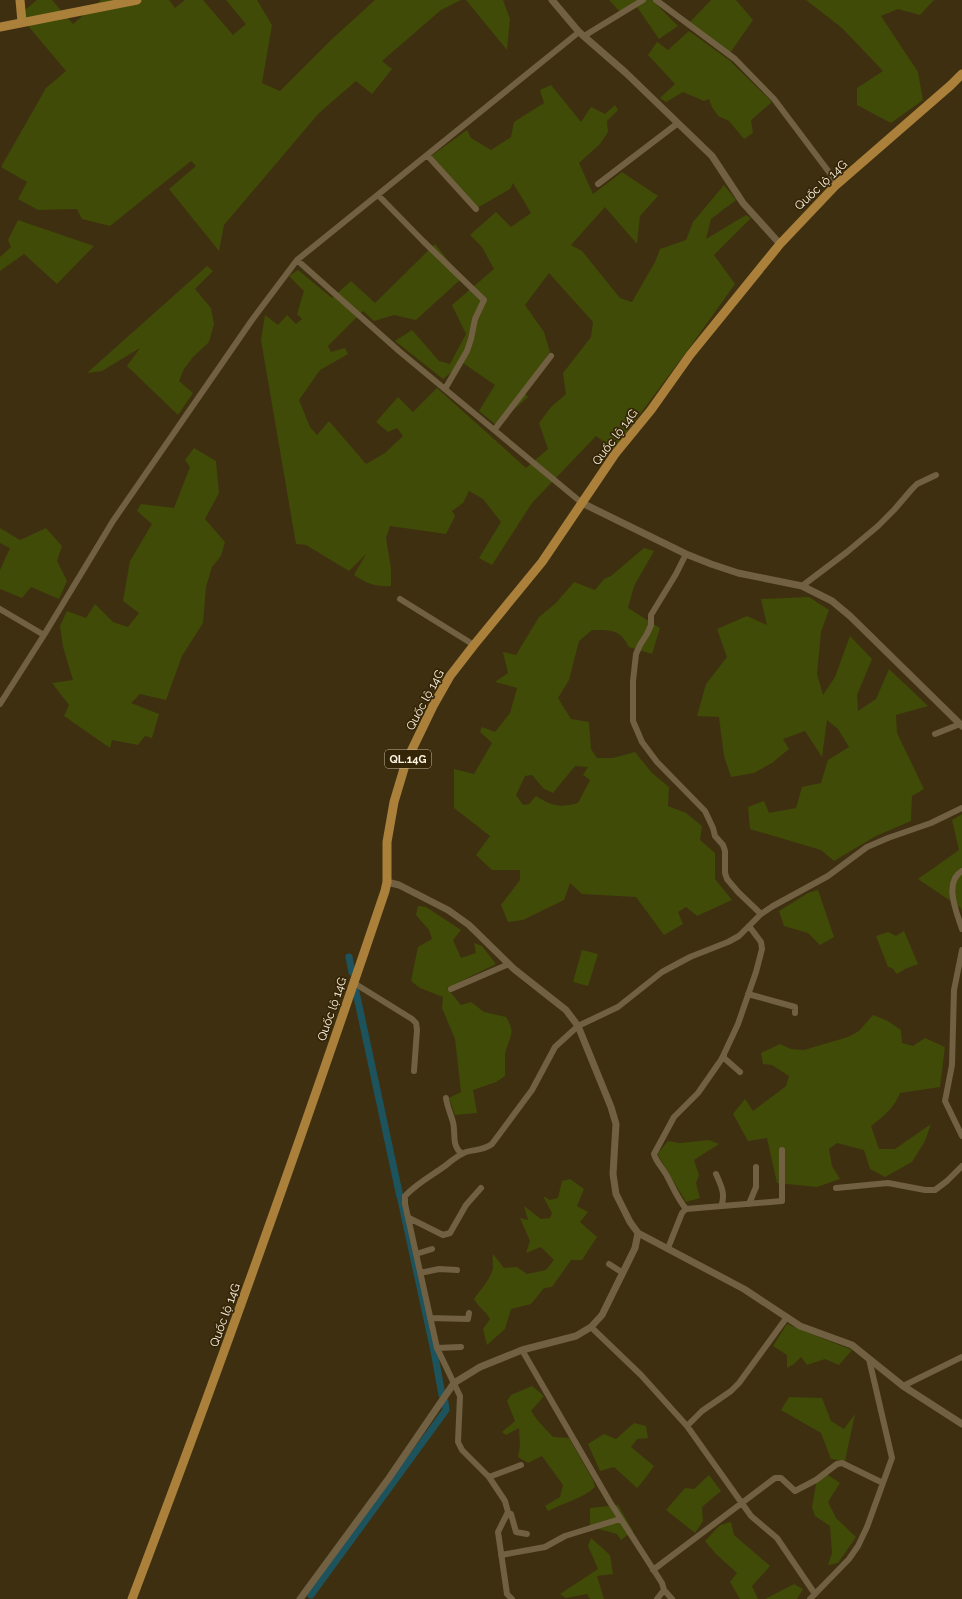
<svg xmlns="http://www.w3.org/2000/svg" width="962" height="1599" font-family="Raleway,sans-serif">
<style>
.green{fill:#404b07;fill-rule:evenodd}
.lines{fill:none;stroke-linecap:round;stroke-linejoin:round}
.canal{stroke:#1d535d;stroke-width:7}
.minor{stroke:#716042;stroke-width:6}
.tertiary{stroke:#716042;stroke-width:7}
.primary{stroke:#ab803b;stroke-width:9}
.labels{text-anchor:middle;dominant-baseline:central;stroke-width:3.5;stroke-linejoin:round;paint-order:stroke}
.shield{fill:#342506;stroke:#c1b5a0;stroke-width:1}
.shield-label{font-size:11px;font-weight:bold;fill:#fdf3e2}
.street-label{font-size:12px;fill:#fdf3e2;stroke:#342506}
</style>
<rect width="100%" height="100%" fill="#3e2f11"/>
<!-- green -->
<path class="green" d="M37 0H52L73 24 101 0H169L175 8 185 0H203L233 35 246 24 226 0H257L272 25 262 83 280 91 331 40 375 0H461L441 10 382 61 392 69 372 94 356 81 319 113 224 225 219 251 169 189 196 166 191 161 110 226 82 219 77 209 38 210 18 199 27 182 1 167 46 88 66 71 19 15Z
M466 0H503L510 19 507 50Z
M609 0H652L678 26 659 39 637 7 621 13Z
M711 0H736L753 20 730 53 689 23Z
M806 0H934L920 15 898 9 881 16 918 72 923 100 891 123 857 105V88L883 71 842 28Z
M689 31 729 60 772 102 751 120 753 133 744 139 729 121 718 116 712 107 709 99 704 101 683 92 666 102 660 98 675 84 648 55 657 42 668 50Z
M551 85 581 122 591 107 605 114 615 105 618 110 607 121 608 132 600 144 579 163 593 194 622 172 658 196 640 216 637 244 605 207 571 245 582 251 620 298 632 302 655 262 660 249 686 240 693 222 724 185 736 200 711 219 706 239 746 215 751 218 714 255 735 284 690 347 614 449 596 436 532 503 492 565 479 558 501 522 483 499 469 491 463 503 452 511 455 516 446 534 390 526 386 538 391 569V586C376 587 367 584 354 575L366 554 349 571 306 545 296 544 261 340 265 315 278 325 287 315 296 324 302 319 297 314 304 291 289 276 298 270 332 298 351 281 375 303 435 244 462 278 416 320 394 315 374 321 363 311 328 346 331 352 345 348 348 354 320 370 299 400 310 427 317 435 329 421 366 464 385 453 403 436 397 428 388 432 376 422 398 397 413 412 437 388 526 468 548 449 539 423 551 407 566 394 563 373 591 337 593 322 549 273 525 305 544 332 550 352 523 391 528 397 496 425 479 411 495 385 463 363 443 379 395 341 412 330 439 361 450 364 466 334 452 305 494 269 482 247 470 235 496 212 511 227 531 213 513 183 510 189 477 208 427 159 467 130 471 138 491 150 511 137 514 122 544 103 540 90Z
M18 220 94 246 57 284 24 254 0 271V257L11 247 8 240Z
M207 266 213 271 195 289 211 308 214 324 209 342 193 357 184 369 179 381 193 393 178 415 127 366 140 348 102 371 87 373Z
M194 448 216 461 219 493 205 519 225 542 221 556 212 567 206 587 203 623 182 656 166 700 140 694 131 703 159 714 152 738 145 736 138 745 112 740 110 748 64 716 69 705 52 683 73 680 63 647 60 626 67 611 86 618 95 604 113 622 128 627 139 613 123 601 130 561 152 524 137 511 141 504 174 508 190 467 185 460Z
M0 528 20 540 46 528 62 546 57 561 67 581 59 599 31 587 22 598 0 589V570L10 548 0 543Z
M644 548 654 551 634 586 628 608 660 628 652 654 629 647C620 629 611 630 592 630L579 641 569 680 558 698 571 719 589 722 591 749 597 758H613L635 752 652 773 669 787 668 806 686 813 702 826 700 840 715 853V879L732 900 697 916 686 907 678 912 683 924 664 935 636 897 582 894 570 883 564 900 523 920 508 922 501 905 520 880V870H492L476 855 490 836 454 808V769L474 774 492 743 480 732 482 727 495 732 510 713 517 688 495 682 508 673 503 652 516 655 539 617 556 603 574 582 595 590 604 579 611 576ZM575 766 588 767 583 775 590 780 578 803C559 808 552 806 536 796L529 804 523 805 516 795 525 776 532 775 544 789 553 793Z
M809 597 829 610 821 632 817 674 823 695 835 677 850 636 872 659 857 695 858 711 876 699 889 669 928 706 896 715 897 733 924 789 912 796 911 821 876 836 834 861 821 850 750 829 748 807 764 801 769 813 796 808 802 787 821 783 828 760 849 747 838 729 827 720 822 757 805 731 783 739 789 749 772 763 754 773 731 777 724 756 719 717 697 716 706 684 727 657 717 629 747 616 767 625 761 599Z
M962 814V913L961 908 918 879 959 850 952 820Z
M818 890 834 937 820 945 808 933 784 926 779 911 808 893Z
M418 906 426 907 461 930 453 940 461 958 476 953 474 943 482 946 496 964 447 988 461 1005 471 1002 484 1012 506 1017C518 1036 507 1038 505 1056 505 1063 505 1069 505 1076L496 1082 473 1090 477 1113 455 1115 449 1098 461 1092 455 1039 442 1008 443 997 420 988 411 981 418 947 432 939 429 930 416 915Z
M904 931 918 964 905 969 897 974 892 968 888 967 876 936 888 932 896 936Z
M582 950 598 954 588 986 573 982Z
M873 1015 888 1021 901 1030 902 1043 913 1046 925 1038 945 1047 940 1087 900 1093C895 1107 883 1117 871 1126L879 1149H895L931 1124 925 1141 912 1162 885 1177 870 1169 864 1150 837 1143 829 1149 832 1166 840 1179 817 1187 777 1183 767 1138 748 1141 733 1114 745 1099 753 1111 786 1086 789 1076 772 1065 763 1064 761 1053 780 1044 791 1049 804 1050 848 1037 859 1031Z
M709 1140 719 1144 694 1160 699 1175 696 1183 700 1198 686 1202 659 1157 658 1153 668 1141 680 1143Z
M570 1179 584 1189 577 1206 588 1212 580 1222 597 1237 582 1260H571L552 1287 544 1288 531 1304 511 1309 505 1329 487 1345 483 1329 490 1319C486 1311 478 1307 474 1299 480 1290 492 1278 493 1267 493 1263 492 1259 493 1254L504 1268 517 1267 527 1274 546 1270 554 1260 541 1247 526 1253 530 1241 520 1218 528 1220 524 1206 541 1219 550 1218 552 1213 543 1196 550 1200 558 1198 562 1181Z
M787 1324 794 1327 852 1350 839 1365 825 1359 807 1365 801 1357 794 1364 787 1368V1355L773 1346Z
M532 1386 544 1396 531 1411 538 1421 553 1437 569 1438 593 1480 595 1487C582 1499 563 1503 548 1511L545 1506 560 1497 563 1485 542 1456 528 1463 518 1457 520 1446 519 1428 506 1435 502 1432 515 1421 507 1401 511 1395Z
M789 1397 822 1398 831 1421 844 1429 855 1414 845 1461 831 1459 821 1433 781 1410Z
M634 1423 646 1426 648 1438 637 1439 631 1447 654 1466 644 1480 637 1488 614 1467 600 1471 588 1444 604 1434 616 1439Z
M825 1473 840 1483 828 1502 836 1518 856 1537 838 1563 828 1565 832 1553 830 1526 815 1516 812 1507 816 1484Z
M709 1475 721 1491 702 1507 703 1521 695 1533 666 1510 685 1488 694 1489Z
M618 1505 633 1531 621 1540 617 1534 591 1527 590 1525V1508Z
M731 1522 734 1535 770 1566 752 1586 758 1599H740L730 1582 737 1573 715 1553 705 1541 720 1525Z
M591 1538 610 1555 613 1574 597 1576 604 1599H590L587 1594 566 1598 560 1594 598 1569 588 1546Z
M794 1584 803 1589 797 1599H765Z"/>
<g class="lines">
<!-- canal -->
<path class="canal" d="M349 957 352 972
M356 992 400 1197
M401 1200 434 1351 442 1395
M311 1595 446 1410 445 1402"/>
<!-- minor -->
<path class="minor" d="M656 0 735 59 774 99 838 184
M584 36 643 0
M427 155 476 209
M598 184 678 123
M378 195 423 241 484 300 475 319 471 339 467 351 445 389
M297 260 399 351 582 503
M495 429 551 356
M686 554 676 574 651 615V625L647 634 640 645 636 654 633 681V721L642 742 657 762 705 811 713 828 715 836 723 845 725 851V873L727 879 738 892 761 914
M802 586 847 552 878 526 894 510 912 489 917 484 936 475
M400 599 474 645
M0 609 44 635
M0 704 44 635 113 521 252 320 297 260 579 32
M935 734 960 724
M962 871C943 882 957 913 962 929
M962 950 954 990 952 1065 945 1101 962 1136
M354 983 412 1019 416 1023 417 1030 414 1071
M451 989 509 964
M748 994 795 1007V1013
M740 1072 724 1058V1054L738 1024 756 972 762 949 761 942 749 926
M446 1098C447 1106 450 1112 452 1119 457 1131 450 1145 462 1154
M716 1174C721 1185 726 1195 721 1206
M836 1188 888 1183 925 1190H935L947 1181 962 1166
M749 1204 756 1187V1167
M686 1209C677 1198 673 1187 667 1176 663 1168 656 1162 654 1154L674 1117 698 1093 721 1060 724 1054
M409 1218 443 1235 450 1233 466 1205 481 1188
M668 1248 682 1213 686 1209 782 1201V1150
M416 1254 432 1249
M609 1264 623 1273
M420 1273 439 1269 457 1270
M430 1318 468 1319 469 1313
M591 1327 641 1375 687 1426 751 1516 777 1538 815 1594
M437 1348 461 1347
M522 1350 610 1502 662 1583 664 1590 657 1599
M903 1386 962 1357
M687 1426 702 1411 731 1391 739 1383 787 1317
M489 1477 521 1465
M508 1512 511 1514 516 1532 527 1534
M501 1555 545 1547 565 1536 620 1519
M653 1570 775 1478H781L795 1491 816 1480 837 1464 842 1463 883 1483
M664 1590 672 1599
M512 1599 507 1594 498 1532 508 1512 505 1501 489 1477 462 1450 458 1442 460 1396 437 1348 405 1204V1196C417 1183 431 1176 445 1166 451 1161 458 1155 466 1152 476 1149 482 1151 492 1144L532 1090 555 1047 578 1026 618 1007 662 972 690 957 728 942 739 936 761 914 773 906 828 876 867 847 888 838 931 823 962 808
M810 1599 849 1559 858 1546 867 1527 892 1458 869 1359"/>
<!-- tertiary -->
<path class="tertiary" d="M552 0 579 32 626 73 712 156 743 203 780 244
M582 503 686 554 711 564 738 573 802 586 832 601 850 616 962 726
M638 1233 744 1289 800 1326 852 1345 903 1386 962 1424
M300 1599 389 1478 454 1383 480 1367 522 1350 576 1336 591 1327 602 1315 635 1248 638 1233 630 1222 616 1194 613 1174 616 1124 611 1107 578 1026 566 1010 514 969 469 925 448 910 399 885 387 882"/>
<!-- primary -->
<path class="primary" d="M20 0 22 22
M0 27 137 0
M132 1599C221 1365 305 1128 385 891L387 882V842L394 802 406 762 433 706 450 676 474 645 542 562 615 454 651 410 690 355 780 244 836 185 951 85 962 74"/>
</g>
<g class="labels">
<!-- shield labels -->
<rect class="shield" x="385" y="750" width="46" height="18" rx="3"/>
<g class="shield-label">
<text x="408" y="759">QL.14G</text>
</g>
<!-- street labels -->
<g class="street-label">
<text transform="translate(821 185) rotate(-43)">Quốc lộ 14G</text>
<text transform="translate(615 437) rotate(-53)">Quốc lộ 14G</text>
<text transform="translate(425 700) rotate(-62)">Quốc lộ 14G</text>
<text transform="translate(332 1009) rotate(-71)">Quốc lộ 14G</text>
<text transform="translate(225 1315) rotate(-70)">Quốc lộ 14G</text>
</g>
</g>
</svg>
